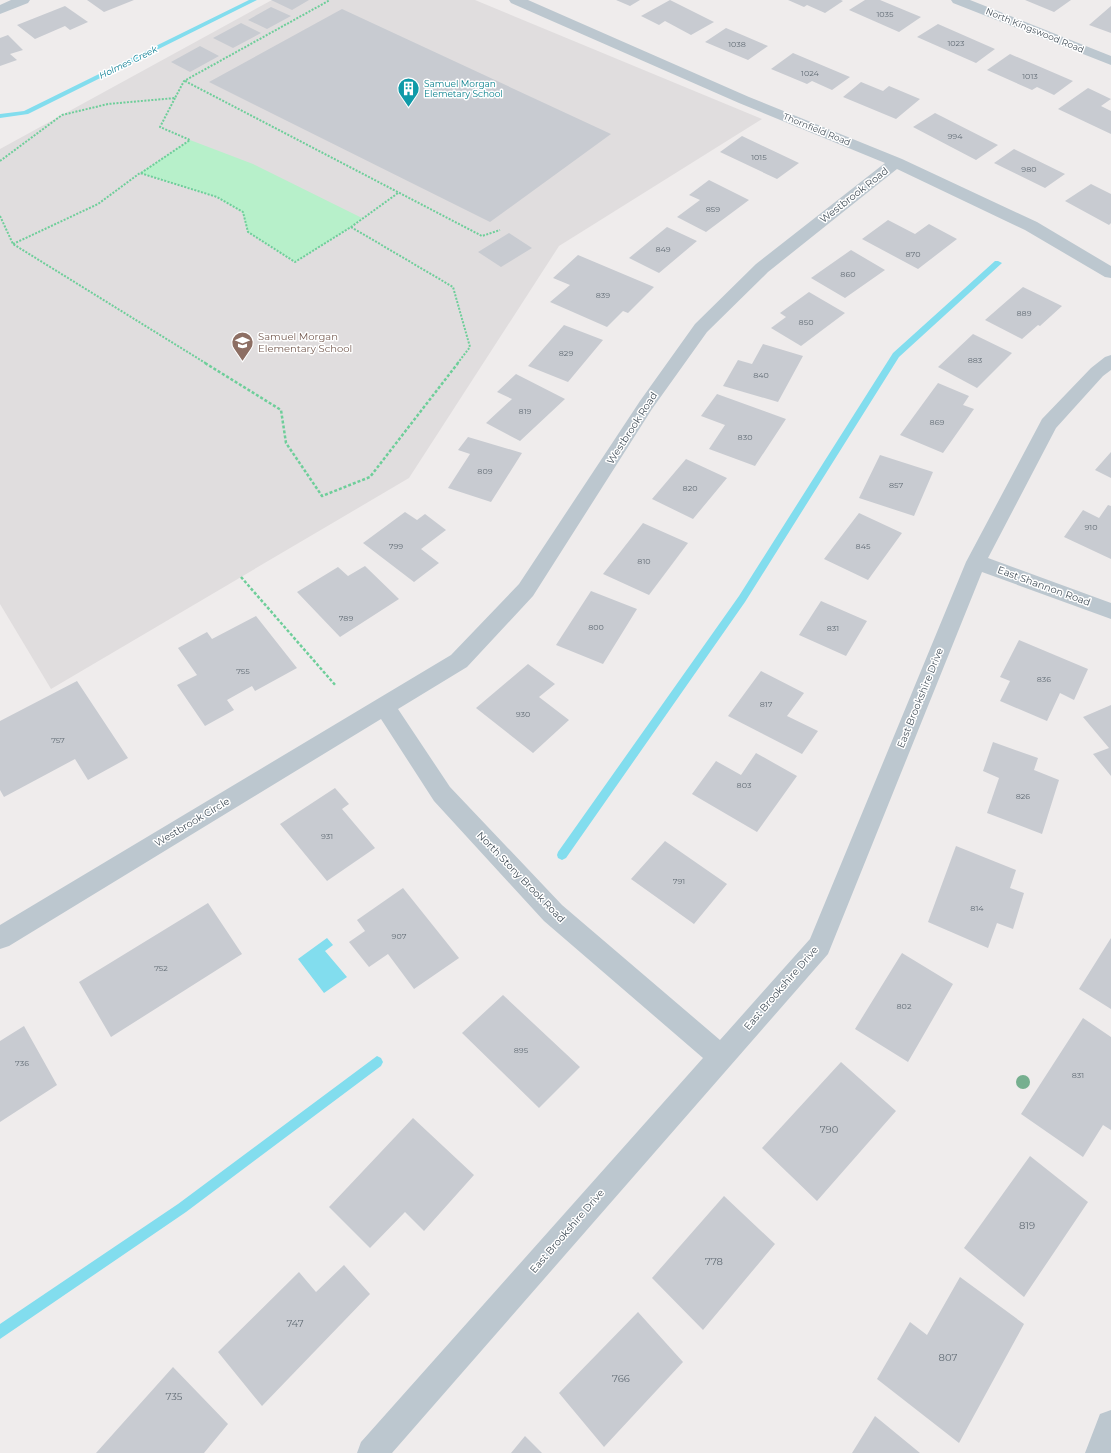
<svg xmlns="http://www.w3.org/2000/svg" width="1111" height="1453" font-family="Montserrat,sans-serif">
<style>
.education{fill:#e0ddde}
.green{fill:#b7f0ca}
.water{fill:#82ddee}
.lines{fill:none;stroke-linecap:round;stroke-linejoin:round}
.stream{fill:#82ddee;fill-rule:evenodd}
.building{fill:#c8cbd1}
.path-far1{stroke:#6ece9a;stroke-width:2;stroke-dasharray:2 1.5;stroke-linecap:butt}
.path{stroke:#6ece9a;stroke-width:2.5;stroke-dasharray:3 2;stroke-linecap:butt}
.minor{fill:#bcc7cf;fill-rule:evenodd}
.tree{fill:#76af8f}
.labels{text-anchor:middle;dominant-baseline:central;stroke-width:3;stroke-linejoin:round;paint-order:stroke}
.number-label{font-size:8px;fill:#656f78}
.far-street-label{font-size:9px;fill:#44505a;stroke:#fff}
.far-water-label{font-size:9px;font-style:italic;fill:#087c92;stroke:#fff}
.far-culture-label{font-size:9px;fill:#0d838f;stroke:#fff;text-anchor:start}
.street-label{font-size:10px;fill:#44505a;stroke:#fff}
.education-label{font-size:10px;fill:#785e54;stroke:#fff;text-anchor:start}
.near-number-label{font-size:10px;fill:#656f78}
</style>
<rect width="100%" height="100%" fill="#efecec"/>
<!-- education -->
<path class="education" d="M272 0H475L762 119 559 246 409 478 51 689 0 604V149Z"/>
<!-- green -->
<path class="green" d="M190 140 253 164 362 218 351 227 295 262 248 232 242 212 217 197 140 173Z"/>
<!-- water -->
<path class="water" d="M327 938 333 945 325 951 347 977 324 993 298 959Z"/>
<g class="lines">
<!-- stream -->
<path class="stream" d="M249 0H257L28 114 0 118V114L24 111Z
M995 261H998L1002 263 899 357 745 602 566 858 562 860 558 858 557 855 558 852 739 596 893 353Z
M377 1056 381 1058 383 1062 381 1066 186 1212 0 1339V1324L178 1204Z"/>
</g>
<!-- building -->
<path class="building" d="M87 0H134L104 12Z
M271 0H309L292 10Z
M616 0H640L630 6Z
M670 0 714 22 691 35 665 21 659 25 641 16Z
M788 0H841L843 1 825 13 807 5 804 7Z
M865 0H880L921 17 899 32 849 10Z
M1025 0H1071L1054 12Z
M65 6 88 22 70 30 65 26 35 39 17 25Z
M1111 6V33L1089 25Z
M271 7 291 16 267 29 248 20Z
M342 9 611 134 490 222 209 82Z
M241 23 261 33 233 48 213 38Z
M938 24 995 49 976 63 917 37Z
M726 28 768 46 748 60 705 42Z
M8 35 23 50 10 54 17 60 0 66V38Z
M200 46 219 56 190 72 171 62Z
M793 53 850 77 832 90 812 81 807 84 771 69Z
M1010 54 1073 81 1054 95 1037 87 1032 90 987 70Z
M861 82 883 91 889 86 920 99 896 119 843 97Z
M1088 88 1111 99 1101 106 1111 111V134L1058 109Z
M935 113 998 145 976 160 913 127Z
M742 136 799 163 777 179 720 152Z
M1014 149 1065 174 1045 188 994 163Z
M709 180 749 200 706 232 677 217 700 200 689 195Z
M1091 184 1111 194V223L1109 225 1065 201Z
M888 220 915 234 929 224 957 239 918 269 862 239Z
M667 227 697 241 659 273 629 258Z
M509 233 532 248 501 267 478 252Z
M851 250 885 270 845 298 811 278Z
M578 255 654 287 628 313 623 311 607 327 550 302 570 285 553 278Z
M1023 287 1062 306 1040 326 1038 325 1022 339 985 320Z
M809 292 845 313 801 346 771 328 786 317 780 313Z
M564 325 603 340 568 382 528 366Z
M973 334 1012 353 977 388 938 367Z
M763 344 803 356 778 402 723 386 738 360 752 364Z
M516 374 565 399 520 441 486 423 512 399 497 392Z
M938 383 969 396 963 405 974 409 943 453 900 435Z
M717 394 786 419 755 466 709 449 725 425 701 416Z
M468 437 522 453 491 502 448 488 470 454 458 450Z
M1111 452V478L1095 470Z
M880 455 933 472 914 516 859 498Z
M686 459 727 478 693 519 652 499Z
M1108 505 1111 506V559L1064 537 1083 510 1099 518Z
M405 512 417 520 425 514 446 530 421 549 439 563 414 582 363 543Z
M859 513 902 533 868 580 824 559Z
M643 523 688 543 649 595 603 574Z
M365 566 399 599 340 637 297 592 338 567 348 576Z
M591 591 637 609 603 664 556 645Z
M821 601 867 621 846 656 799 635Z
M256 616 297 668 255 691 252 686 227 700 234 710 205 726 177 685 197 675 178 648 207 632 212 639Z
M1019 640 1088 669 1074 700 1060 693 1047 721 1000 701 1010 681 1000 677Z
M528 664 555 684 539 697 569 720 533 753 476 708Z
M761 671 804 693 787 716 818 731 802 754 728 716Z
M77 681 128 758 88 780 75 759 4 797 0 790V721Z
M1111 705V776L1093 754 1109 748 1083 717Z
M993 742 1038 758 1034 770 1059 780 1042 834 987 813 999 778 983 771Z
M756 753 797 776 757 832 692 794 716 761 741 775Z
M335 788 349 804 342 809 375 848 327 881 280 824Z
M665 841 727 884 694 924 631 879Z
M956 846 1016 870 1010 888 1024 893 1013 929 997 923 988 948 928 922Z
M403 888 459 958 414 989 388 954 369 967 349 942 365 931 357 920Z
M208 903 242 954 111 1037 79 982Z
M1111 938V1009L1079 989Z
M902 953 953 984 908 1062 855 1029Z
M503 995 580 1067 539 1108 462 1033Z
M1083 1018 1111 1037V1130L1103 1125 1083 1157 1021 1114Z
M24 1026 57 1085 0 1122V1041Z
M841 1062 896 1111 817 1201 762 1148Z
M413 1118 474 1175 424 1231 405 1212 370 1248 329 1207Z
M1030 1156 1088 1202 1024 1297 964 1248Z
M724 1196 775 1244 703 1330 652 1278Z
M344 1265 370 1294 262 1406 218 1352 299 1272 316 1292Z
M960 1277 1024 1324 959 1443 877 1379 910 1322 927 1335Z
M638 1312 683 1362 604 1447 559 1393Z
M173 1367 228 1424 204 1453H96Z
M875 1416 920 1453H852Z
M525 1436 542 1453H511Z"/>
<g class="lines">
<!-- path-far1 -->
<path class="path-far1" d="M185 81 482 236 500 230
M0 161 62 115 108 104 175 98 184 81 330 0
M141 173 190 140 160 127 175 98
M0 216 13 244 207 364
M351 227 453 287 470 347 457 364
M13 244 98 204 140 173 217 197 243 212 248 232 295 262 351 227 398 193"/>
<!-- path -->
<path class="path" d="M205 363 281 410 286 443 322 496 370 477 458 363
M241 577 336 686"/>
<!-- minor -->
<path class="minor" d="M11 0H30L28 3 0 14V5Z
M509 0H528L749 97 902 159 1037 222 1111 266V278L1105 277 1025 230 897 169 768 272 707 332 652 409 533 596 467 667 398 709 450 787 562 905 720 1040 810 939 966 562 1042 419 1091 368 1105 357 1111 355V370L1103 376 1056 428 988 558 1111 603V619L982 572 828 954 392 1453H357L361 1442 703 1058 544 921 434 801 381 719 9 946 0 949V925L451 655 519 584 640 401 695 324 756 264 885 163 739 103 511 3Z
M951 0H970L1111 56V65L953 3Z
M1111 1410V1453H1085L1100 1414Z"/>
</g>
<!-- trees -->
<circle class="tree" cx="1023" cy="1082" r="7"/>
<!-- icons -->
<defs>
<symbol id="building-pin" viewBox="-11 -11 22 30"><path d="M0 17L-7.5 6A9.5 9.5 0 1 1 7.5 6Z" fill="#0f9aa8" stroke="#fff"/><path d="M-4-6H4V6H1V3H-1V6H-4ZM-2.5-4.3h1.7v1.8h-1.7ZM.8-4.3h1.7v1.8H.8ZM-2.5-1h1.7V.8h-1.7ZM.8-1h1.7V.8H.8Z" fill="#fff"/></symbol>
<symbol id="school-pin" viewBox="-11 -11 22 30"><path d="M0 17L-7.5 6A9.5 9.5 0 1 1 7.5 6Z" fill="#8d6e63" stroke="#fff"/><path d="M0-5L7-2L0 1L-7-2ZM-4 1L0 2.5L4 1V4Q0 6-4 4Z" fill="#fff"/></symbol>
</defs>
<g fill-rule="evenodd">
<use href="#building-pin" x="396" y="76" width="25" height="34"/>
<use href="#school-pin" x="230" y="330" width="25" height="34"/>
</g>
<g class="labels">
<!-- number labels -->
<g class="number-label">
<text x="885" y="14">1035</text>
<text x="956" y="43">1023</text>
<text x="737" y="44">1038</text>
<text x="810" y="73">1024</text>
<text x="1030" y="76">1013</text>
<text x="955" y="136">994</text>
<text x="759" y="157">1015</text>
<text x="1029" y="169">980</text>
<text x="713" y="209">859</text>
<text x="663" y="249">849</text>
<text x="913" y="254">870</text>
<text x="848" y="274">860</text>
<text x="603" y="295">839</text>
<text x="1024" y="313">889</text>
<text x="806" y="322">850</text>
<text x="566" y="353">829</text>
<text x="975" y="360">883</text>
<text x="761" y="375">840</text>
<text x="525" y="411">819</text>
<text x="937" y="422">869</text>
<text x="745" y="437">830</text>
<text x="485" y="471">809</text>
<text x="896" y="485">857</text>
<text x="690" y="488">820</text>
<text x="1091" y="527">910</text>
<text x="396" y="546">799</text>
<text x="863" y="546">845</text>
<text x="644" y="561">810</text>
<text x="346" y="618">789</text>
<text x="596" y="627">800</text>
<text x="833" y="628">831</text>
<text x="243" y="671">755</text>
<text x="1044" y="679">836</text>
<text x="766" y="704">817</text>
<text x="523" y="714">930</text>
<text x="58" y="740">757</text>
<text x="744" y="785">803</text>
<text x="1023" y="796">826</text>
<text x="327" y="836">931</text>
<text x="679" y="881">791</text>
<text x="977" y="908">814</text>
<text x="399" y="936">907</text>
<text x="161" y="968">752</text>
<text x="904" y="1006">802</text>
<text x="521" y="1050">895</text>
<text x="22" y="1063">736</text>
<text x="1078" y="1075">831</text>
</g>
<!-- far-street labels -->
<g class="far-street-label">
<text transform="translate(1035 30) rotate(22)">North Kingswood Road</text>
<text transform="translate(817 129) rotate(22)">Thornfield Road</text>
</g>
<!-- far-water labels -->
<g class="far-water-label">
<text transform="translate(128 62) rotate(-26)">Holmes Creek</text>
</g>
<!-- far-culture labels -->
<g class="far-culture-label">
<text x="424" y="83">Samuel Morgan<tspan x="424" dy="10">Elemetary School</tspan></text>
</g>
<!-- street labels -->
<g class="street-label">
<text transform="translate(854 195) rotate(-38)">Westbrook Road</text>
<text transform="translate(632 428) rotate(-57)">Westbrook Road</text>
<text transform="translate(1044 586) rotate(20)">East Shannon Road</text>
<text transform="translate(920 698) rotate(-68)">East Brookshire Drive</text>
<text transform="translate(192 822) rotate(-31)">Westbrook Circle</text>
<text transform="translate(521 877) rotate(46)">North Stony Brook Road</text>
<text transform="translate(781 988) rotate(-49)">East Brookshire Drive</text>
<text transform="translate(567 1231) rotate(-49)">East Brookshire Drive</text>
</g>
<!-- education labels -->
<g class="education-label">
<text x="258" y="336">Samuel Morgan<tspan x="258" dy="12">Elementary School</tspan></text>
</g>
<!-- near-number labels -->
<g class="near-number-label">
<text x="829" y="1129">790</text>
<text x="1027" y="1225">819</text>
<text x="714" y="1261">778</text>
<text x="295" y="1323">747</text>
<text x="948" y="1357">807</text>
<text x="621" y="1378">766</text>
<text x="174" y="1396">735</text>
</g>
</g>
</svg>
